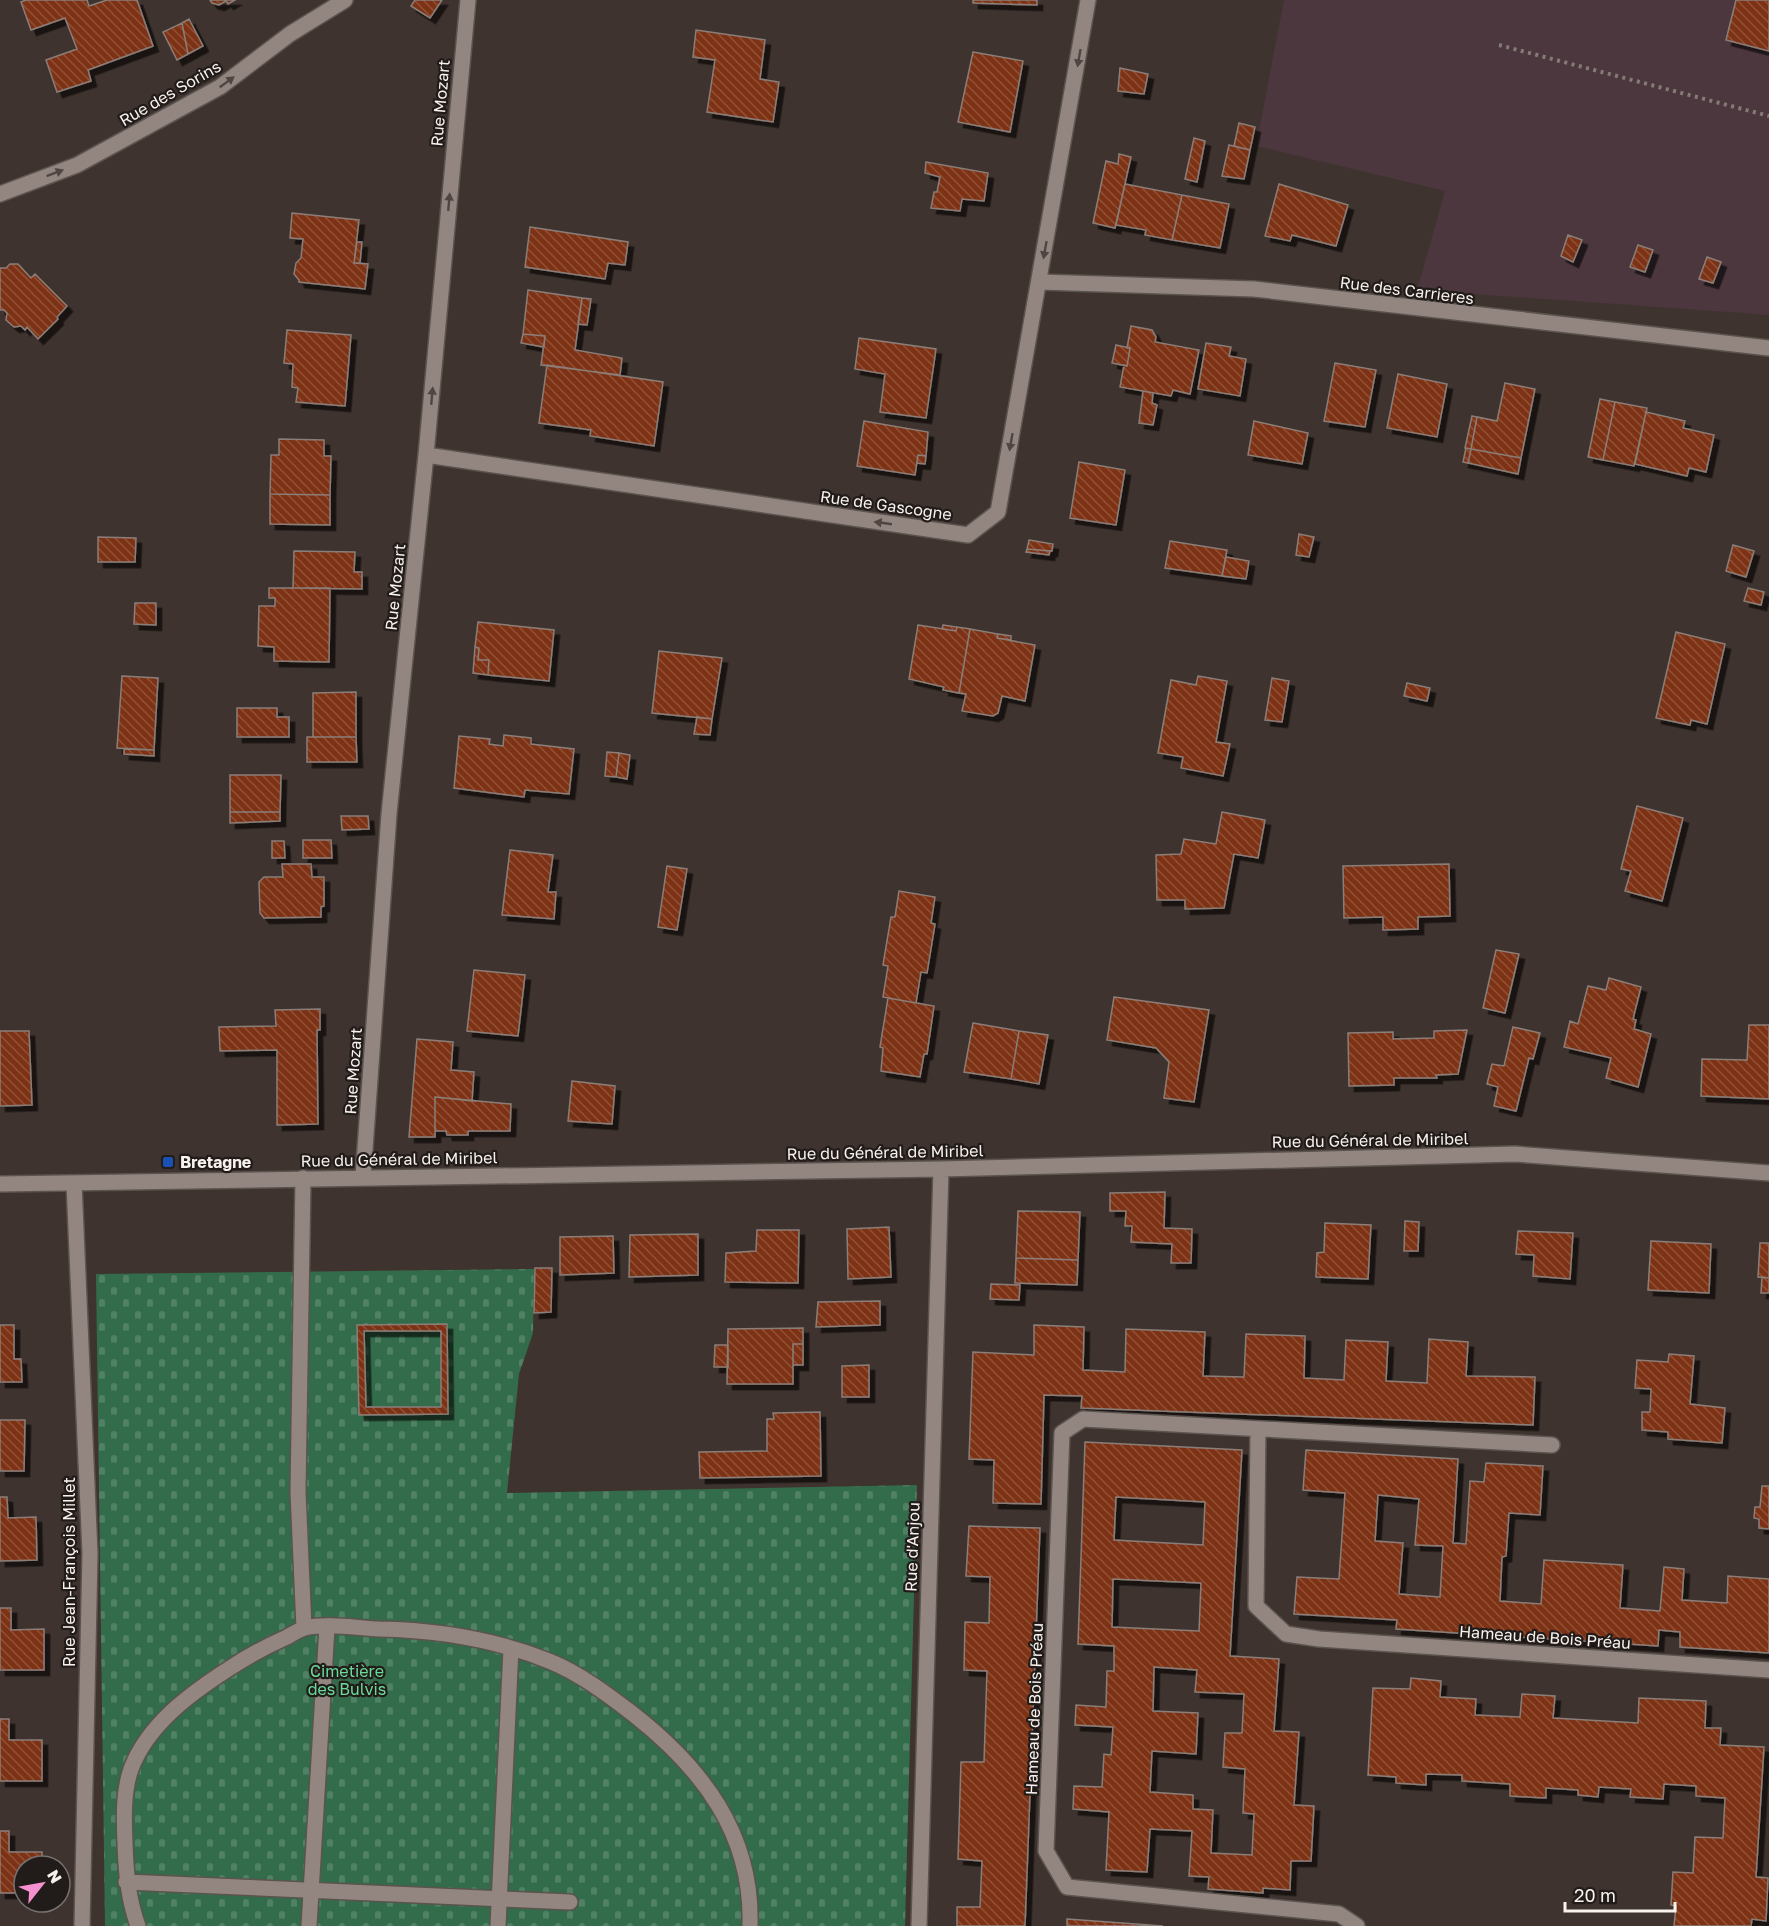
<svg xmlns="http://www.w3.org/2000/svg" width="1769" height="1926" font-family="'Golos Text',sans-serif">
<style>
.commercial{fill:#4b373d}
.cemetery{fill:url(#cemetery-stones)}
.building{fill:url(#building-back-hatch);stroke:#8b7e79;stroke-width:1.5;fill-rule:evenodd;filter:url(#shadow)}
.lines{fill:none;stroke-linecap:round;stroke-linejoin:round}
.service-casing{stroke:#5b534e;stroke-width:18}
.minor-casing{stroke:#5b534e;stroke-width:18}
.path{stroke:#847b76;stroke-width:4;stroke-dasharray:3 4.5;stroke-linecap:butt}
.service{stroke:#938680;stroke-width:15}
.minor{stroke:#938680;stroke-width:15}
.oneway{fill:#4f4643}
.transit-dot{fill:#1a4fb4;stroke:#211c1a;stroke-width:2}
.labels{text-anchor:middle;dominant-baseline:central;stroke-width:4.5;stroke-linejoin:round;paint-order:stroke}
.street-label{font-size:16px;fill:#f8f1ed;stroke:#211c1a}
.poi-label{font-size:16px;font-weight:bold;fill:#f8f1ed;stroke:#211c1a;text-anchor:start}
.park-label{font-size:16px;fill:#6bdb99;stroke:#211c1a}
</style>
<defs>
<pattern id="cemetery-stones" width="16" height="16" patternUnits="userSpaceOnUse" patternTransform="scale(1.5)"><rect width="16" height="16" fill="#336c4a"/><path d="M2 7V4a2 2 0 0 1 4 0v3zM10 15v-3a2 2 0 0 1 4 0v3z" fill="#518164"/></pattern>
<pattern id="building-back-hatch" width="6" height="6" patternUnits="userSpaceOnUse" patternTransform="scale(1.5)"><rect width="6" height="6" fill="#7d3315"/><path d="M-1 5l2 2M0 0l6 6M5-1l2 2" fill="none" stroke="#905137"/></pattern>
<filter id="shadow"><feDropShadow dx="5.5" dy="5.5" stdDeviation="0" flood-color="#0009"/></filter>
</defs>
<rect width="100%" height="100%" fill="#3e332e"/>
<!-- commercial -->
<path class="commercial" d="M1284 0H1769V315L1417 290 1445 191 1256 146Z"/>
<!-- cemetery -->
<path class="cemetery" d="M534 1269 533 1333 519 1374 507 1493 917 1485 905 1926H105L96 1274Z"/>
<!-- building -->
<path class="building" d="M26 0H87L89 6 107 0H137L153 46 88 70 91 81 57 92 46 60 77 49 65 18 31 30 21 2Z
M210 0H235L228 4 226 1 219 5 212 3Z
M415 0H442L430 18 411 6Z
M973 0H1037V5L973 3Z
M1736 0H1769V51L1726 40Z
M189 19 203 46 188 54 182 23Z
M182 23 188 54 177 60 163 32Z
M696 30 765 40 760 79 779 82 773 122 707 112 715 60 693 57Z
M973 52 1023 61 1010 132 958 122Z
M1120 68 1148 74 1144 94 1118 91Z
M1239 123 1255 127 1250 150 1234 146Z
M1194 138 1205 141 1197 182 1185 179Z
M1229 145 1250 150 1244 179 1222 176Z
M1119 154 1131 157 1115 228 1093 223 1106 161 1118 164Z
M926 162 988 173 984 201 962 199 960 211 931 208 934 192H937L940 177 925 173Z
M1125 184 1182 195 1172 240 1145 235 1146 230 1116 225Z
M1279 184 1348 205 1336 246 1292 235 1290 241 1265 236Z
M1182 195 1229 204 1220 248 1172 240Z
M292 213 359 220 354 263 368 264 365 289 299 282V280L294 274 296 263 301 258 303 239 290 238Z
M530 227 628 242 625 265 608 263 605 279 525 267Z
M1568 235 1582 240 1573 262 1561 256Z
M357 242H362L360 263H354Z
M1638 245 1653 250 1645 272 1630 267Z
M1707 257 1721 262 1713 283 1699 279Z
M10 264H18L31 278 35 274 67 306 57 317 58 319 38 339 27 327 25 330 21 326 14 327 6 320 7 313 4 310H0V268H6Z
M528 290 582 298 575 350 622 358 620 375 541 365 545 336 523 334Z
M582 298 591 299 587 325 578 324Z
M1131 326 1152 330 1156 337 1155 342 1199 350 1190 394 1173 390 1171 396 1120 387 1124 365 1127 366 1130 348H1127Z
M287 330 351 335 345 406 296 402 298 388 292 387 293 364 284 363Z
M523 334 545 336 544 347 521 343Z
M859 338 936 349 926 418 880 412 885 374 855 369Z
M1206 343 1231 347 1229 356 1246 359 1240 396 1198 389Z
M1116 345 1130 348 1127 366 1112 363Z
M1335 363 1376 370 1365 427 1324 421Z
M547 365 663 382 654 446 590 436 591 430 539 423Z
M1398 374 1447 384 1437 437 1387 428Z
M1505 383 1535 389 1521 458 1471 449 1477 417 1497 421Z
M1143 391 1153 393 1152 403 1157 405 1153 425 1139 423Z
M1600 399 1615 402 1603 460 1588 457Z
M1615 402 1647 408 1634 466 1603 460Z
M1646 412 1685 421 1683 428 1714 435 1706 472 1689 468 1687 476 1635 464Z
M1472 416 1477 417 1471 449 1465 448Z
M864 421 928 432 926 456 918 455 915 475 857 466Z
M1254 421 1308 433 1302 464 1248 455Z
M279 439 324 440V456H331L330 495 270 494 271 455H279Z
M1466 448 1471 449 1468 463 1463 462Z
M1471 449 1521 458 1518 474 1468 463Z
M918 455 926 456 925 464 917 463Z
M1079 462 1125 470 1116 525 1070 518Z
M270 494 330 495V525L270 524Z
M1299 534 1314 537 1309 557 1296 555Z
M98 537 136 538 135 562H98Z
M1029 540 1053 544 1052 551 1027 549Z
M1170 541 1227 550 1222 576 1165 568Z
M1733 545 1754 551 1746 577 1726 571Z
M1027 549 1050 551 1049 555 1026 552Z
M294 551 355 552 354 572H362V589L293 588Z
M1226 557 1249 561 1246 579 1222 576Z
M269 588H330L329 662 274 661V647L258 646 259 606H275V598H269Z
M1748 588 1764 592 1761 605 1744 601Z
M135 603H156V625L134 624Z
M478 622 554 630 549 681 488 675 489 660H478L479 648 475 647Z
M918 625 956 631 957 627 970 629 959 693 943 690 944 687 909 679Z
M943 625 957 627 956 631 942 629Z
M970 629 998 634 997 638 1035 645 1025 701 1002 696 998 713 993 716 962 711 966 694 959 693Z
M1676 632 1725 644 1707 724 1691 720 1690 725 1656 718Z
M998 634 1011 636V640L997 638Z
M475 647 479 648 478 660H489L488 675 473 673Z
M659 651 722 658 712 719 652 713Z
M122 676 158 678 154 750 117 748Z
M1198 676 1227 681 1216 742 1230 744 1223 776 1181 768 1183 757 1158 753 1171 680 1196 685Z
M1272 678 1289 681 1282 722 1265 720Z
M1407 683 1430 688 1427 701 1404 696Z
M356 692V737H313V693Z
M237 708H277V717H289V737H237Z
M697 717 712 719 710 735 694 734Z
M504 735 531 738V744L574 749 569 794 525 790 524 797 454 788 459 736 490 739 489 744 503 746Z
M307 737H356L357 762H307Z
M124 749 154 750V756L124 754Z
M607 752 619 753 616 777 605 776Z
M619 753 630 755 627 779 616 777Z
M230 775H281L280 812H230Z
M1637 806 1683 818 1662 901 1625 891 1631 871 1621 869Z
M230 812H280V821L230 823Z
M1222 812 1265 820 1258 858 1234 854 1224 908 1185 909V900H1157L1156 855 1181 854 1184 839 1216 844Z
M341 816H368L369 829 342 830Z
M303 840H331L332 858H303Z
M272 841H284L285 858H272Z
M510 850 553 855 548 892H556L554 919 502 915Z
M282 864H311L312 877H324V906L321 907V917L264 918 260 913 259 882 264 877H283Z
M1449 864 1450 916 1418 917V929L1383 930V917L1344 918 1343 866Z
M667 866 687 869 677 930 658 927Z
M899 891 935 897 931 923 935 924 927 973 921 972 916 1003 883 997 888 966 883 965 891 917H895Z
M1496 950 1519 954 1505 1013 1483 1008Z
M474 970 525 975 518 1036 467 1031Z
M1609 978 1641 987 1633 1019 1636 1020 1634 1029 1651 1034 1638 1087 1606 1078 1611 1058 1564 1047 1570 1021 1578 1024 1588 986 1606 990Z
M1114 997 1209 1010 1194 1102 1164 1098 1169 1062 1156 1048 1107 1040Z
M888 998 934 1006 927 1054H924L920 1077 881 1071 883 1048 880 1047Z
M320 1009V1030H317L318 1124 277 1125V1050L220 1051 219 1027 276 1026 275 1010Z
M973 1023 1019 1031 1011 1079 964 1072Z
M1749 1025H1769V1099L1701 1096 1702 1059 1747 1060Z
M1513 1027 1540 1033 1533 1059 1529 1058 1516 1111 1494 1106 1498 1087 1487 1084 1492 1064 1504 1066Z
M1467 1030 1458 1074 1436 1075 1437 1078H1394V1085L1349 1086 1348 1033 1393 1032V1039L1434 1038V1031Z
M0 1031H29L32 1105 0 1106Z
M1019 1031 1048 1035 1039 1084 1011 1079Z
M417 1039 453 1042 451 1070 474 1072 472 1101 435 1097V1137H409Z
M572 1081 615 1086 612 1124 568 1121Z
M435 1097 511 1104 510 1131H468V1135H447L446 1131H435Z
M1165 1192 1164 1228 1192 1229 1191 1263H1171L1172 1244 1131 1242 1132 1226H1125L1126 1211H1110V1193Z
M1018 1211 1080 1212 1078 1260 1016 1258Z
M1405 1221 1419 1222 1418 1251H1404Z
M1325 1223 1371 1225 1368 1279 1316 1277 1317 1253 1324 1252Z
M889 1227 891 1277 848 1279 847 1229Z
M757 1230H799L798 1283 725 1282 726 1253 756 1251Z
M1518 1231 1573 1233 1570 1279 1533 1276 1534 1255 1516 1254Z
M698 1234V1275L629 1277 630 1235Z
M613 1236 614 1273 560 1275V1237Z
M1651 1241 1711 1244 1709 1293 1648 1290Z
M1760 1243H1769V1278L1758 1277Z
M1016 1258 1078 1260 1077 1285 1015 1283Z
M535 1268H552L551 1312 534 1313Z
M1762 1277 1769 1278V1293H1761Z
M991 1284 1020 1285 1019 1300 990 1299Z
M880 1301V1325L816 1327 818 1302Z
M447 1324 448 1414 359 1415 357 1325ZM364 1331H441V1407H366Z
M0 1325H14V1359H21L22 1382H0Z
M1034 1325 1084 1327 1083 1370 1125 1372 1126 1329 1205 1332 1203 1376 1244 1377 1246 1334 1305 1336 1304 1378 1344 1380 1346 1340 1388 1342 1386 1381 1427 1383 1429 1339 1468 1342 1466 1376 1535 1377 1533 1425 1081 1408 1082 1396 1044 1395 1041 1504 993 1503 994 1460 969 1459 973 1352 1034 1355Z
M803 1328V1344H793V1384H727L728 1329Z
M793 1344H803V1365H793Z
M715 1345H728V1367H714Z
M1669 1354 1694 1356 1690 1404 1725 1408 1722 1443 1668 1439V1432L1642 1430V1412H1650L1651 1389 1635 1388 1637 1360 1668 1362Z
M869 1365V1397H842V1366Z
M820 1412 821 1476 700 1478 699 1452 767 1451V1419H774L773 1413Z
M0 1420H25L24 1471H0Z
M1085 1442 1242 1450 1230 1656 1279 1659 1274 1731 1299 1732 1294 1805 1314 1806 1311 1861H1291L1290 1890 1263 1888V1893L1208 1889 1209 1877 1189 1876 1192 1831 1150 1829 1147 1872 1106 1870 1109 1812 1073 1809 1074 1786 1102 1787 1104 1754 1111 1755 1113 1727 1075 1725 1076 1705 1106 1707 1107 1671H1114V1646L1078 1644ZM1116 1497 1205 1502 1203 1545 1114 1540ZM1113 1579 1201 1583 1199 1631 1112 1627ZM1154 1667 1197 1670 1195 1692 1244 1694 1242 1733H1225L1223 1767 1245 1769 1243 1813 1254 1814 1252 1855 1211 1853 1213 1810 1193 1809V1795L1150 1792 1152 1751 1196 1754 1198 1713 1153 1711Z
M1306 1450 1458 1459 1453 1543 1466 1544 1470 1481 1484 1482 1486 1463 1543 1466 1540 1515 1509 1513 1506 1556 1502 1557 1500 1601 1541 1604 1544 1560 1623 1565 1620 1608 1660 1611 1664 1567 1684 1569 1682 1600 1727 1603 1728 1576 1769 1579V1653L1680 1647V1632L1659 1630 1658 1646 1396 1629 1397 1620 1294 1614 1297 1577 1339 1579 1345 1493 1303 1490ZM1378 1495 1419 1499 1415 1545 1443 1546 1440 1597 1399 1594 1403 1543 1375 1541Z
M1762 1486H1769V1529L1759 1528V1519L1754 1518 1755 1507H1760Z
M0 1497H7L8 1518 36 1517 37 1560 0 1561Z
M969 1526 1040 1528 1025 1926H957V1907H980L982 1861 958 1859 961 1762H984L987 1671 964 1670 965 1622 989 1623 990 1577 966 1576Z
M0 1608H11V1630L44 1629V1670H0Z
M1411 1678 1441 1681 1440 1697 1476 1699 1475 1715 1520 1717 1522 1694 1555 1696 1553 1718 1638 1723 1639 1698 1706 1701 1705 1728H1721L1720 1745 1764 1747 1756 1877 1768 1878 1766 1921 1752 1919 1751 1926H1674L1676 1906 1671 1905 1673 1872 1693 1873 1695 1837 1723 1838 1725 1798 1696 1796V1786L1664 1784 1663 1799 1630 1797 1631 1789 1599 1787 1598 1797 1578 1795V1790L1546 1788V1798L1510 1796V1784L1462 1781V1775L1426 1774V1785L1396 1783V1777L1368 1775 1373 1688 1410 1689Z
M0 1719H9V1740H42V1781H0Z
M0 1831H9V1852H42V1866H24V1893H0Z
M1067 1919 1163 1926H1067Z"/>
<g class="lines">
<defs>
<path id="service" d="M303 1178 298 1492 304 1628
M1258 1429 1256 1606 1286 1634 1319 1639 1769 1670
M126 1882 570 1902
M138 1926C128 1898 126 1873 125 1843 124 1819 123 1792 131 1769 148 1724 191 1693 230 1668 248 1656 267 1646 287 1637 292 1634 299 1630 305 1628 326 1623 357 1628 379 1629 438 1630 494 1639 549 1661 579 1673 607 1694 633 1714 702 1768 753 1834 750 1926
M309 1926 327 1627
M498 1926 511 1648
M1357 1926 1339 1914 1067 1887 1046 1851 1062 1433 1083 1419 1552 1445"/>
<path id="minor" d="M0 194 77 165 220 87 290 34 345 0
M1040 282 1254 289 1769 348
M426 455 968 535 998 512 1088 0
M363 1177 389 814 426 455 468 0
M74 1183 90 1554 82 1926
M0 1184 941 1169 1515 1154 1769 1173
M919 1926 941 1169"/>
</defs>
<!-- service casing -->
<use href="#service" class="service-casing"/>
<!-- minor casing -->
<use href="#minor" class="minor-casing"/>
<!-- path -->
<path class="path" d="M1499 45 1769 116"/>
<!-- service -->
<use href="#service" class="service"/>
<!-- minor -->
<use href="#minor" class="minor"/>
</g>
<!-- one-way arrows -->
<defs><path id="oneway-solid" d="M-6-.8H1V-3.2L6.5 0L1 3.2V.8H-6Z" transform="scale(1.5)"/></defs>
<g class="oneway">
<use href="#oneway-solid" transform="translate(1079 58) rotate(100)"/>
<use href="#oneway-solid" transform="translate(227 82) rotate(-36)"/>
<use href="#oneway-solid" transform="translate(55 173) rotate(-21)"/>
<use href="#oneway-solid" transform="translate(449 202) rotate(-85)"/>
<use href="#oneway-solid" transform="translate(1045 250) rotate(100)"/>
<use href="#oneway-solid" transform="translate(432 396) rotate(-85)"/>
<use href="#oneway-solid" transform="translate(1011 442) rotate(100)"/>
<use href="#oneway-solid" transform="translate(883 523) rotate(-172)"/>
</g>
<!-- markers -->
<rect class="transit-dot" x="162" y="1156" width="12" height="12" rx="3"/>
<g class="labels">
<!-- street labels -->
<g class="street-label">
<text transform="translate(170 93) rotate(-30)">Rue des Sorins</text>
<text transform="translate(440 103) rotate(-85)">Rue Mozart</text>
<text transform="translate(1407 290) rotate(7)">Rue des Carrieres</text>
<text transform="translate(886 505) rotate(8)">Rue de Gascogne</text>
<text transform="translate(395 587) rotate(-84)">Rue Mozart</text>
<text transform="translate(353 1071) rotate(-86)">Rue Mozart</text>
<text transform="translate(1370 1140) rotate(-1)">Rue du Général de Miribel</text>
<text transform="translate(885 1152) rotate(-1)">Rue du Général de Miribel</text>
<text transform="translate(399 1159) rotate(-1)">Rue du Général de Miribel</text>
<text transform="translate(912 1547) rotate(-88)">Rue d'Anjou</text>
<text transform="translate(69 1572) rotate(-90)">Rue Jean-François Millet</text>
<text transform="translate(1545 1637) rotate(4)">Hameau de Bois Préau</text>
<text transform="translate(1034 1709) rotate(-88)">Hameau de Bois Préau</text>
</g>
<!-- poi labels -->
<g class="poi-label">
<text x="180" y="1162">Bretagne</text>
</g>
<!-- park labels -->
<g class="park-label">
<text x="347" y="1671">Cimetière<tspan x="347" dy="18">des Bulvis</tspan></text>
</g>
</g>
<!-- north arrow -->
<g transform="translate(42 1884) rotate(59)"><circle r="28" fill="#211c1a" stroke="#77716e" stroke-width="1.5"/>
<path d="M0-4.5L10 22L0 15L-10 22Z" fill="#f790ce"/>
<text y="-9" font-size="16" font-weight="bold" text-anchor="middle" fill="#f8f1ed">N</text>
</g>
<!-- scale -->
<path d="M1565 1902v9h110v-9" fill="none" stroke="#f8f1ed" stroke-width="3"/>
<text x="1574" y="1902" font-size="18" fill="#f8f1ed" stroke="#211c1a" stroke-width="4.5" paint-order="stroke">20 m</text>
</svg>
